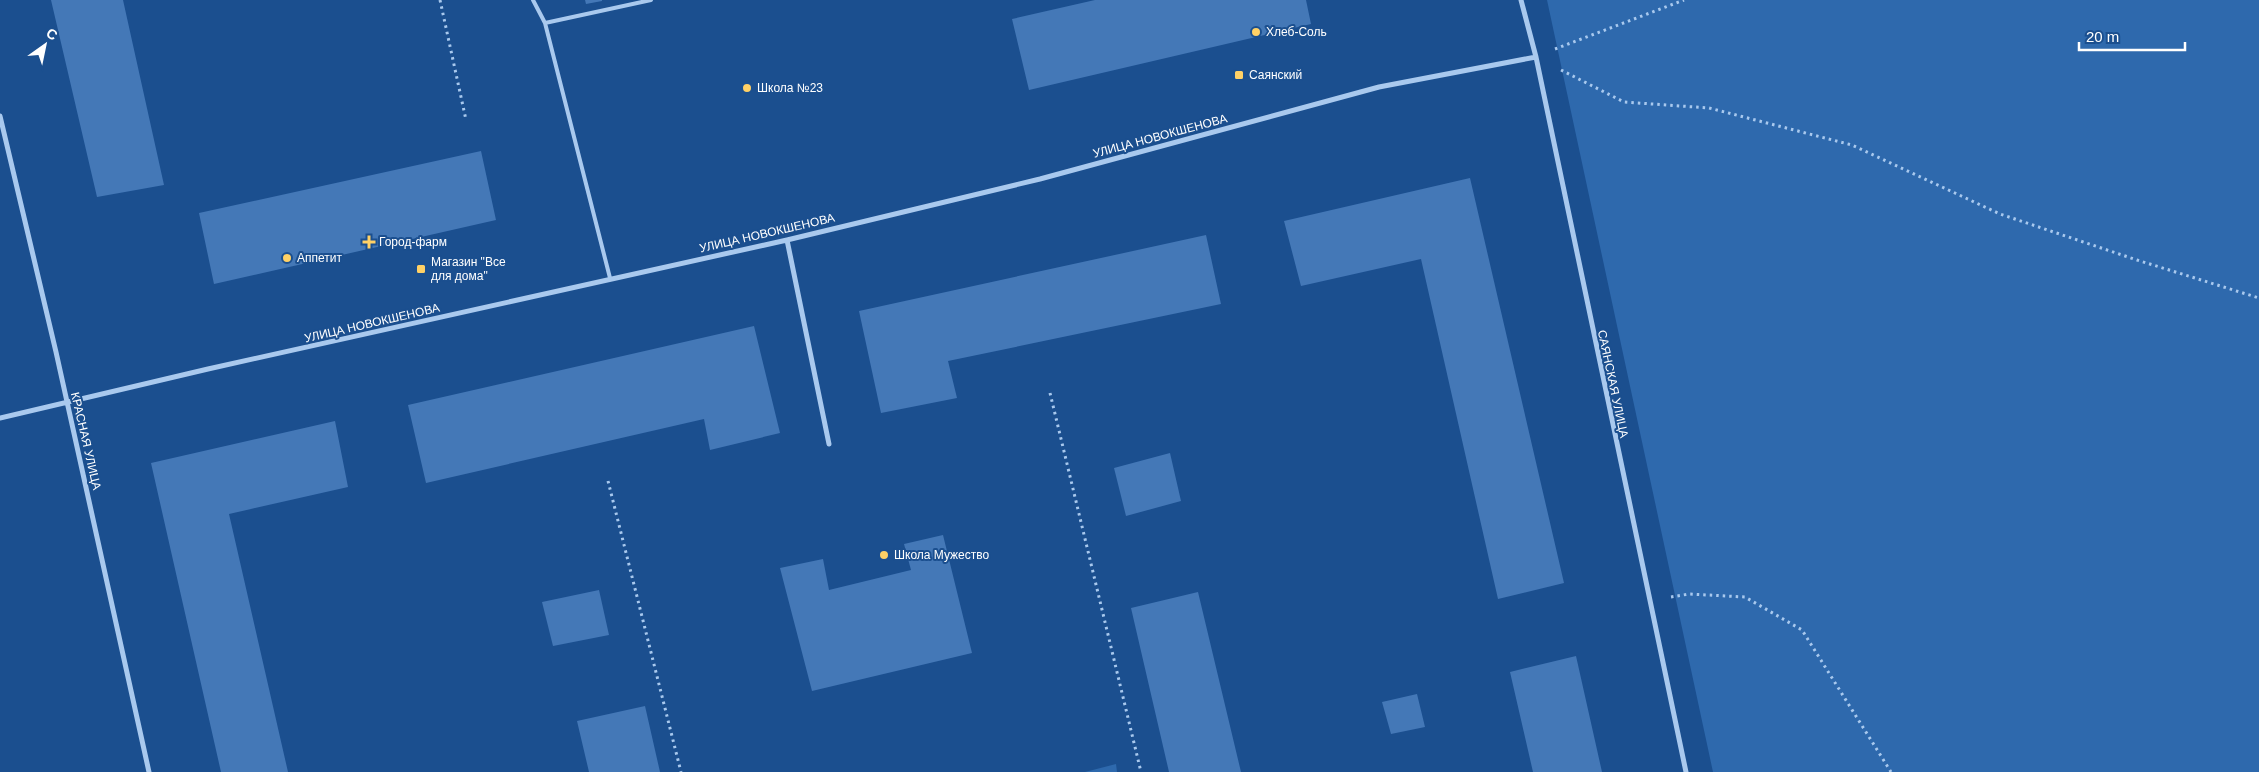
<svg xmlns="http://www.w3.org/2000/svg" width="2259" height="772" font-family="Arial,sans-serif">
<style>
.green{fill:#2e69ad}
.building{fill:#4478b7}
.lines{fill:none;stroke-linecap:round;stroke-linejoin:round}
.path{stroke:#a9c9ee;stroke-width:3;stroke-dasharray:2.5 4;stroke-linecap:butt}
.lane{stroke:#a9c9ee;stroke-width:4}
.street{stroke:#a9c9ee;stroke-width:5}
.poi-dot{fill:#ffd166;stroke:#1b4f8f;stroke-width:2}
.labels{text-anchor:middle;dominant-baseline:central;stroke-width:4;stroke-linejoin:round;paint-order:stroke}
.poi-label{font-size:12px;fill:#fff;stroke:#1b4f8f;text-anchor:start}
.street-label{font-size:12px;fill:#fff;stroke:#1b4f8f}
</style>
<rect width="100%" height="100%" fill="#1b4f8f"/>
<!-- green -->
<path class="green" d="M1547 0H2259V772H1713Z
M1116 764 1117 772H1085Z"/>
<!-- building -->
<path class="building" d="M51 0H123L164 185 97 197Z
M585 0H602V1L586 4Z
M1095 0H1306L1311 24 1029 90 1012 19Z
M481 151 496 220 214 284 199 213Z
M1470 178 1564 583 1498 599 1421 259 1301 286 1284 221Z
M1206 235 1221 304 948 361 957 398 881 413 859 311Z
M754 326 780 433 710 450 704 419 426 483 408 405Z
M335 421 348 487 229 514 288 772H221L151 463Z
M1170 453 1181 501 1126 516 1114 468Z
M943 535 972 653 812 691 780 568 823 559 829 590 911 570 904 544Z
M599 590 609 635 553 646 542 602Z
M1198 592 1241 772H1169L1131 608Z
M1576 656 1602 772H1533L1510 672Z
M1417 694 1425 727 1391 734 1382 702Z
M645 706 660 772H589L577 721Z"/>
<g class="lines">
<!-- path -->
<path class="path" d="M440 0 466 120
M1555 49 1684 0
M1561 70 1624 102 1709 108 1852 145 2000 214 2137 260 2259 298
M1050 393 1141 772
M608 481 681 772
M1671 597 1689 594 1745 597 1802 630 1891 772"/>
<!-- lane -->
<path class="lane" d="M533 0 545 23 610 278
M545 23 651 0"/>
<!-- street -->
<path class="street" d="M1521 0 1536 57 1686 772
M0 116 56 352 149 772
M787 240 829 444
M0 418 208 369 787 240 1040 179 1379 87 1536 57"/>
</g>
<!-- markers -->
<g class="poi-dot">
<circle cx="1256" cy="32" r="5"/>
<rect x="1234" y="70" width="10" height="10" rx="2.5"/>
<circle cx="747" cy="88" r="5"/>
<path d="M366.5 234.5h5v5h5v5h-5v5h-5v-5h-5v-5h5z"/>
<circle cx="287" cy="258" r="5"/>
<rect x="416" y="264" width="10" height="10" rx="2.5"/>
<circle cx="884" cy="555" r="5"/>
</g>
<g class="labels">
<!-- poi labels -->
<g class="poi-label">
<text x="1266" y="32">Хлеб-Соль</text>
<text x="1249" y="75">Саянский</text>
<text x="757" y="88">Школа №23</text>
<text x="379" y="242">Город-фарм</text>
<text x="297" y="258">Аппетит</text>
<text x="431" y="262">Магазин "Все<tspan x="431" dy="14">для дома"</tspan></text>
<text x="894" y="555">Школа Мужество</text>
</g>
<!-- street labels -->
<g class="street-label">
<text transform="translate(1160 136) rotate(-15)">УЛИЦА НОВОКШЕНОВА</text>
<text transform="translate(767 233) rotate(-13)">УЛИЦА НОВОКШЕНОВА</text>
<text transform="translate(372 323) rotate(-13)">УЛИЦА НОВОКШЕНОВА</text>
<text transform="translate(1613 384) rotate(78)">САЯНСКАЯ УЛИЦА</text>
<text transform="translate(86 441) rotate(77)">КРАСНАЯ УЛИЦА</text>
</g>
</g>
<!-- north arrow -->
<g transform="translate(45 45) rotate(33)" stroke="#1b4f8f" stroke-width="4" paint-order="stroke">
<path d="M0-4L9 19L0 12L-9 19Z" fill="#ffffff"/>
<text y="-8" font-size="14" font-weight="bold" text-anchor="middle" fill="#ffffff">С</text>
</g>
<!-- scale -->
<path d="M2079 42v8h106v-8" fill="none" stroke="#ffffff" stroke-width="2.5"/>
<text x="2086" y="42" font-size="15" fill="#ffffff" stroke="#1b4f8f" stroke-width="4" paint-order="stroke">20 m</text>
</svg>
